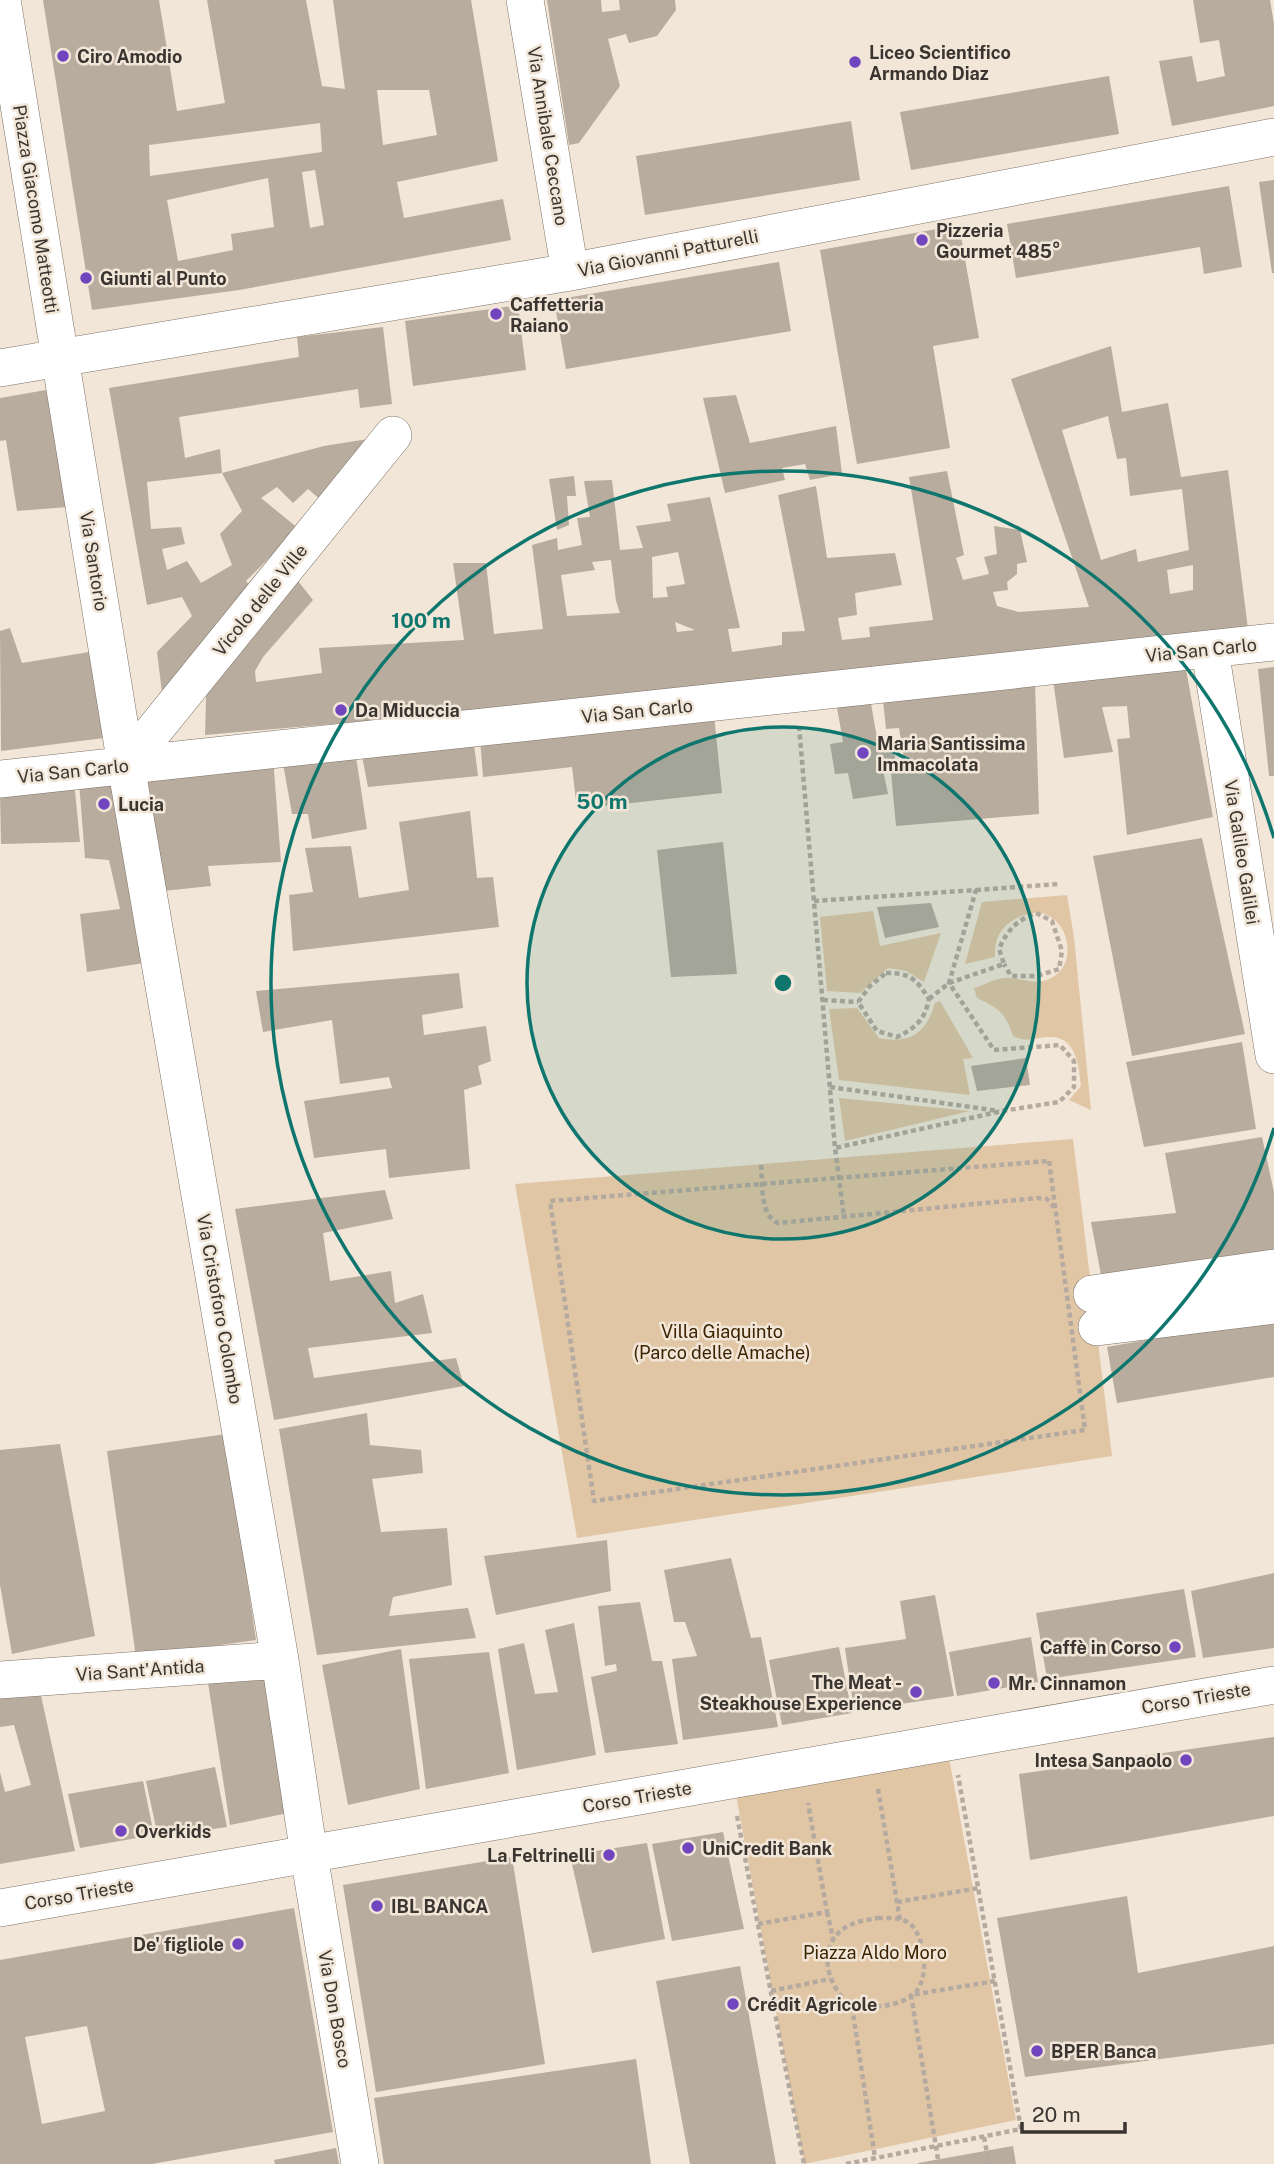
<svg xmlns="http://www.w3.org/2000/svg" width="1274" height="2164" font-family="'Public Sans',sans-serif">
<style>
.green{fill:#e1c6a5}
.building{fill:#b7ac9e;fill-rule:evenodd}
.lines{fill:none;stroke-linecap:round;stroke-linejoin:round}
.minor-casing{stroke:#7d7266;stroke-width:38}
.path{stroke:#b4aa9f;stroke-width:4.5;stroke-dasharray:5 3.5;stroke-linecap:butt}
.minor{stroke:#fff;stroke-width:37}
.ring{fill:none;stroke:#0f766e;stroke-width:3.5}
.poi-dot{fill:#7045bd;stroke:#f2e6d8;stroke-width:2.5}
.labels{text-anchor:middle;dominant-baseline:central;stroke-width:5;stroke-linejoin:round;paint-order:stroke}
.poi-label{font-size:18px;font-weight:bold;fill:#3a3530;stroke:#f2e6d8;text-anchor:start}
.street-label{font-size:18px;fill:#3a3530;stroke:#f2e6d8}
.park-label{font-size:18px;fill:#3c2300;stroke:#f2e6d8}
.centre{fill:#0f766e;stroke:#f2e6d8;stroke-width:3.5}
.ring-label{font-size:21px;text-anchor:middle;font-weight:bold;fill:#0f766e;stroke:#f2e6d8;stroke-width:5;stroke-linejoin:round;paint-order:stroke}
</style>
<rect width="100%" height="100%" fill="#f2e6d8"/>
<!-- green -->
<path class="green" d="M1067 895 1074 937 1091 1110 1069 1100 1081 1086C1079 1068 1077 1038 1052 1037 1035 1036 1030 1044 1013 1036 1005 1013 999 1008 977 998L974 988C984 985 996 978 1005 978 1021 976 1034 988 1053 977 1085 959 1061 889 1012 921 998 930 995 941 995 957L965 964 982 902Z
M873 911 880 946 941 933 924 982 906 971 888 968 860 993 827 991 820 917Z
M940 1001 973 1058 963 1059 970 1095 839 1080 829 1009 857 1008 879 1038C910 1044 926 1034 935 1003Z
M839 1098 970 1111 845 1141Z
M1073 1139 1112 1456 577 1538 515 1184Z
M947 1747 1016 2120 804 2164 734 1784Z"/>
<!-- building -->
<path class="building" d="M43 0H159L177 111 225 103 207 0H306L322 86 345 89 333 0H471L498 161 397 182 404 218 503 199 511 240 239 290 92 310ZM377 90H429L437 135 383 145ZM320 123 322 152 150 176 149 145ZM315 170 324 225 310 228 302 172ZM268 178 274 227 231 234 233 250 178 261 167 200Z
M547 0H601L602 12 620 10 619 0H675L676 10 657 36 629 43 626 34 608 39 620 86 579 143 569 145Z
M1193 0H1270L1274 24V106L1172 126 1159 61 1192 56 1197 82 1225 76 1219 40 1200 43Z
M1109 76 1119 134 911 170 900 112Z
M851 121 860 180 645 215 636 156Z
M1274 180V273H1272L1259 182Z
M1229 186 1242 267 1204 274 1200 247 1016 278 1007 224Z
M959 225 979 338 933 346 950 448 857 464 820 250Z
M779 262 791 331 566 369 554 300Z
M518 305 526 370 413 386 405 321Z
M383 327 392 404 360 408 358 389 179 417 185 458 220 449 222 473 147 482 151 529 181 527 185 544 162 549 167 570 187 561 201 583 232 565 220 534 242 511 222 473 324 446 393 435 333 510 308 489 293 503 277 487 261 498 310 538 287 567 313 600 263 657 255 671 256 682 322 673 319 648 464 640 453 563H486L494 634 543 629 532 545 557 538 558 550 582 545 577 518 590 517 584 481 612 480 620 550 643 548 636 526 671 521 667 504 710 497 740 628 728 629 732 652 782 645V632L805 631 778 495 816 486 827 558 895 553 902 585 855 593 857 615 838 618 842 640 870 637 869 627 933 620 909 477 947 471 964 555 956 558 963 580 989 574 984 557 997 554 994 526 1020 530 1027 562 1017 564V574L1007 582 1008 590 993 592 997 606 1019 612 1089 607 1011 379 1111 346 1122 412 1168 403 1181 477 1228 470 1250 645 205 735 207 665 165 717 157 652 192 616 182 597 147 605 109 388 299 357 297 337ZM1108 416 1117 459 1126 458 1130 496 1182 489 1189 550 1138 562 1136 549 1101 560 1062 430ZM678 552 685 584 666 587 668 597 653 598 652 557ZM273 554 261 598 246 581ZM611 560 616 601 620 613 567 616 561 575 595 570 592 562ZM1193 565V590L1170 594 1167 570ZM675 622 695 630 677 632Z
M46 390 68 507 17 511 6 440 0 441V398Z
M736 395 750 443 836 426 842 474 810 480 805 464 782 468 785 480 725 493 703 398Z
M574 476 576 496H567L569 525 557 530 549 479Z
M10 628 22 663 89 652 104 738 1 751 0 631Z
M1185 664 1213 817 1127 835 1117 739 1130 738 1127 706 1102 707 1113 752 1064 758 1053 680Z
M1274 667V776H1269L1258 669Z
M1035 683 1039 814 896 826 891 772 906 771 899 728 886 729 883 700Z
M870 698 877 738 891 736 896 763 882 765 888 794 853 799 848 773 835 774 830 744 843 742 836 702Z
M714 715 722 793 577 809 572 767 483 777 480 738Z
M473 736 478 776 368 787 361 751Z
M355 750 367 829 312 839 308 814H292L282 758Z
M273 757 281 862 208 866 211 886 163 891 145 775Z
M122 776 150 962 87 972 80 914 120 909 109 860 85 858 79 782Z
M74 781 80 842 1 844 0 793Z
M470 811 477 878 493 877 499 927 293 951 289 895 313 892 305 848 351 846 359 898 409 890 399 822Z
M1202 838 1245 1034 1132 1056 1093 856Z
M723 842 737 974 671 977 657 850Z
M931 903 939 927 885 938 877 907Z
M459 973 463 1008 422 1015 424 1035 486 1026 491 1061 478 1066 482 1084 464 1090 470 1169 389 1178 386 1149 314 1158 304 1101 392 1088 389 1077 340 1084 332 1020 263 1032 256 991Z
M1242 1042 1256 1129 1144 1147 1126 1062Z
M1026 1058 1030 1085 977 1091 971 1066Z
M1262 1137 1274 1192V1253L1102 1280 1091 1222 1176 1213 1165 1153Z
M385 1190 393 1219 323 1233 330 1281 391 1271 395 1303 423 1294 432 1333 308 1348 314 1378 456 1358 464 1386 274 1420 235 1209Z
M1274 1317V1377L1117 1403 1107 1347Z
M367 1413 370 1445 421 1450 423 1473 372 1479 381 1532 447 1528 452 1585 393 1597 389 1616 468 1608 476 1638 317 1655 279 1429Z
M226 1434 256 1640 136 1657 107 1451Z
M60 1444 95 1636 12 1654 0 1585V1450Z
M607 1540 611 1591 496 1615 484 1556Z
M731 1558 751 1638 761 1637 778 1727 683 1740 672 1659 697 1656 685 1622H674L664 1570Z
M1274 1573V1648L1203 1658 1191 1591Z
M1184 1589 1196 1657 1047 1679 1036 1613Z
M935 1595 954 1696 854 1711 845 1648 906 1639 900 1601Z
M640 1602 652 1661H662L678 1744 605 1753 591 1677 617 1671 616 1664 605 1666 598 1606Z
M574 1623 596 1755 517 1770 498 1649 524 1643 535 1694 558 1692 545 1630Z
M1031 1637 1038 1682 957 1696 949 1652Z
M839 1647 852 1713 782 1725 769 1660Z
M401 1649 420 1789 348 1805 322 1665Z
M489 1652 509 1773 426 1789 409 1659Z
M277 1665 298 1811 230 1825 206 1670Z
M40 1691 75 1851 0 1864V1772L5 1792 31 1785 14 1725 0 1727V1692Z
M1274 1737V1816L1030 1860 1019 1774Z
M215 1767 227 1827 158 1837 146 1781Z
M143 1781 154 1835 80 1848 68 1794Z
M723 1832 744 1929 672 1941 652 1844Z
M647 1843 665 1939 592 1953 570 1855Z
M512 1857 545 2064 376 2092 343 1885Z
M1127 1896 1138 1973 1274 1946V2044L1025 2077 997 1918Z
M294 1908 333 2132 152 2164H0V1960ZM87 2026 105 2111 42 2124 25 2037Z
M740 1966 776 2164H690L656 1981Z
M636 2059 651 2164H384L374 2098Z
M1013 2146 1016 2164H918V2163Z
M336 2148 339 2164H275L274 2160Z"/>
<g class="lines">
<defs>
<path id="minor" d="M2 0 126 765 280 1660 309 1855 360 2164
M525 0 570 272
M0 368 570 272 1274 137
M1210 650 1274 1055
M126 765 393 435
M0 779 1274 642
M1092 1294 1274 1268
M1097 1327 1274 1305
M0 1680 280 1660
M0 1908 1274 1685"/>
</defs>
<!-- minor casing -->
<use href="#minor" class="minor-casing"/>
<!-- path -->
<path class="path" d="M799 726 835 1148 844 1217
M976 890 1059 884
M814 901 976 890 949 983 994 1050 1060 1045 1074 1061V1087L1059 1102 1002 1111 835 1148
M886 973C911 973 916 979 929 999 925 1019 916 1028 897 1037L877 1031 858 1002 870 986Z
M929 999 949 983 1004 964 999 949C1008 929 1016 921 1036 913L1052 921 1062 951 1059 969 1037 976H1011L1004 964
M823 1000 858 1002
M830 1087 999 1111
M1049 1161 1085 1430 594 1501 550 1201Z
M761 1165C763 1182 759 1215 778 1223L1037 1198 1047 1199 1054 1207
M878 1789 900 1920
M737 1816 804 2164
M897 1902 979 1888
M827 1912 833 1938
M878 1918C888 1918 902 1917 910 1924 926 1938 929 1977 916 1992 902 2007 871 2008 852 2006 827 1988 815 1946 846 1927 856 1921 868 1920 878 1918Z
M758 1924 827 1912 808 1803
M771 1991 830 1979
M852 2007 875 2158
M984 2137 989 2164
M938 2159 911 1995 995 1981
M846 2164 1021 2129 958 1775"/>
<!-- minor -->
<use href="#minor" class="minor"/>
</g>
<!-- distance rings -->
<circle cx="783" cy="983" r="256" fill="#0f766e" fill-opacity=".12"/>
<g class="ring">
<circle cx="783" cy="983" r="256"/>
<path d="M1274 1128A512 512 0 1 1 1274 838"/>
</g>
<!-- markers -->
<g class="poi-dot">
<circle cx="63" cy="56" r="7"/>
<circle cx="855" cy="62" r="7"/>
<circle cx="922" cy="240" r="7"/>
<circle cx="86" cy="278" r="7"/>
<circle cx="496" cy="314" r="7"/>
<circle cx="341" cy="710" r="7"/>
<circle cx="863" cy="753" r="7"/>
<circle cx="104" cy="804" r="7"/>
<circle cx="1175" cy="1647" r="7"/>
<circle cx="994" cy="1683" r="7"/>
<circle cx="916" cy="1692" r="7"/>
<circle cx="1186" cy="1760" r="7"/>
<circle cx="121" cy="1831" r="7"/>
<circle cx="688" cy="1848" r="7"/>
<circle cx="609" cy="1855" r="7"/>
<circle cx="377" cy="1906" r="7"/>
<circle cx="238" cy="1944" r="7"/>
<circle cx="733" cy="2004" r="7"/>
<circle cx="1037" cy="2051" r="7"/>
</g>
<g class="labels">
<!-- poi labels -->
<g class="poi-label">
<text x="869" y="52">Liceo Scientifico<tspan x="869" dy="21">Armando Diaz</tspan></text>
<text x="77" y="56">Ciro Amodio</text>
<text x="936" y="230">Pizzeria<tspan x="936" dy="21">Gourmet 485°</tspan></text>
<text x="100" y="278">Giunti al Punto</text>
<text x="510" y="304">Caffetteria<tspan x="510" dy="21">Raiano</tspan></text>
<text x="355" y="710">Da Miduccia</text>
<text x="877" y="743">Maria Santissima<tspan x="877" dy="21">Immacolata</tspan></text>
<text x="118" y="804">Lucia</text>
<text x="1161" y="1647" text-anchor="end">Caffè in Corso</text>
<text x="902" y="1682" text-anchor="end">The Meat -<tspan x="902" dy="21">Steakhouse Experience</tspan></text>
<text x="1008" y="1683">Mr. Cinnamon</text>
<text x="1172" y="1760" text-anchor="end">Intesa Sanpaolo</text>
<text x="135" y="1831">Overkids</text>
<text x="702" y="1848">UniCredit Bank</text>
<text x="595" y="1855" text-anchor="end">La Feltrinelli</text>
<text x="391" y="1906">IBL BANCA</text>
<text x="224" y="1944" text-anchor="end">De' figliole</text>
<text x="747" y="2004">Crédit Agricole</text>
<text x="1051" y="2051">BPER Banca</text>
</g>
<!-- street labels -->
<g class="street-label">
<text transform="translate(548 136) rotate(81)">Via Annibale Ceccano</text>
<text transform="translate(36 209) rotate(81)">Piazza Giacomo Matteotti</text>
<text transform="translate(668 253) rotate(-11)">Via Giovanni Patturelli</text>
<text transform="translate(94 561) rotate(81)">Via Santorio</text>
<text transform="translate(260 600) rotate(-51)">Vicolo delle Ville</text>
<text transform="translate(1201 650) rotate(-6)">Via San Carlo</text>
<text transform="translate(637 711) rotate(-6)">Via San Carlo</text>
<text transform="translate(73 771) rotate(-6)">Via San Carlo</text>
<text transform="translate(1242 852) rotate(81)">Via Galileo Galilei</text>
<text transform="translate(220 1309) rotate(80)">Via Cristoforo Colombo</text>
<text transform="translate(140 1670) rotate(-4)">Via Sant'Antida</text>
<text transform="translate(1196 1698) rotate(-10)">Corso Trieste</text>
<text transform="translate(637 1797) rotate(-10)">Corso Trieste</text>
<text transform="translate(79 1894) rotate(-10)">Corso Trieste</text>
<text transform="translate(335 2009) rotate(80)">Via Don Bosco</text>
</g>
<!-- park labels -->
<g class="park-label">
<text x="722" y="1331">Villa Giaquinto<tspan x="722" dy="21">(Parco delle Amache)</tspan></text>
<text x="875" y="1952">Piazza Aldo Moro</text>
</g>
</g>
<circle cx="783" cy="983" r="10" class="centre"/>
<g class="ring-label">
<text x="421" y="628">100 m</text>
<text x="602" y="809">50 m</text>
</g>
<!-- scale -->
<path d="M1022 2122v10h103v-10" fill="none" stroke="#3a3530" stroke-width="3.5"/>
<text x="1032" y="2122" font-size="21" fill="#3a3530" stroke="#f2e6d8" stroke-width="5" paint-order="stroke">20 m</text>
</svg>
